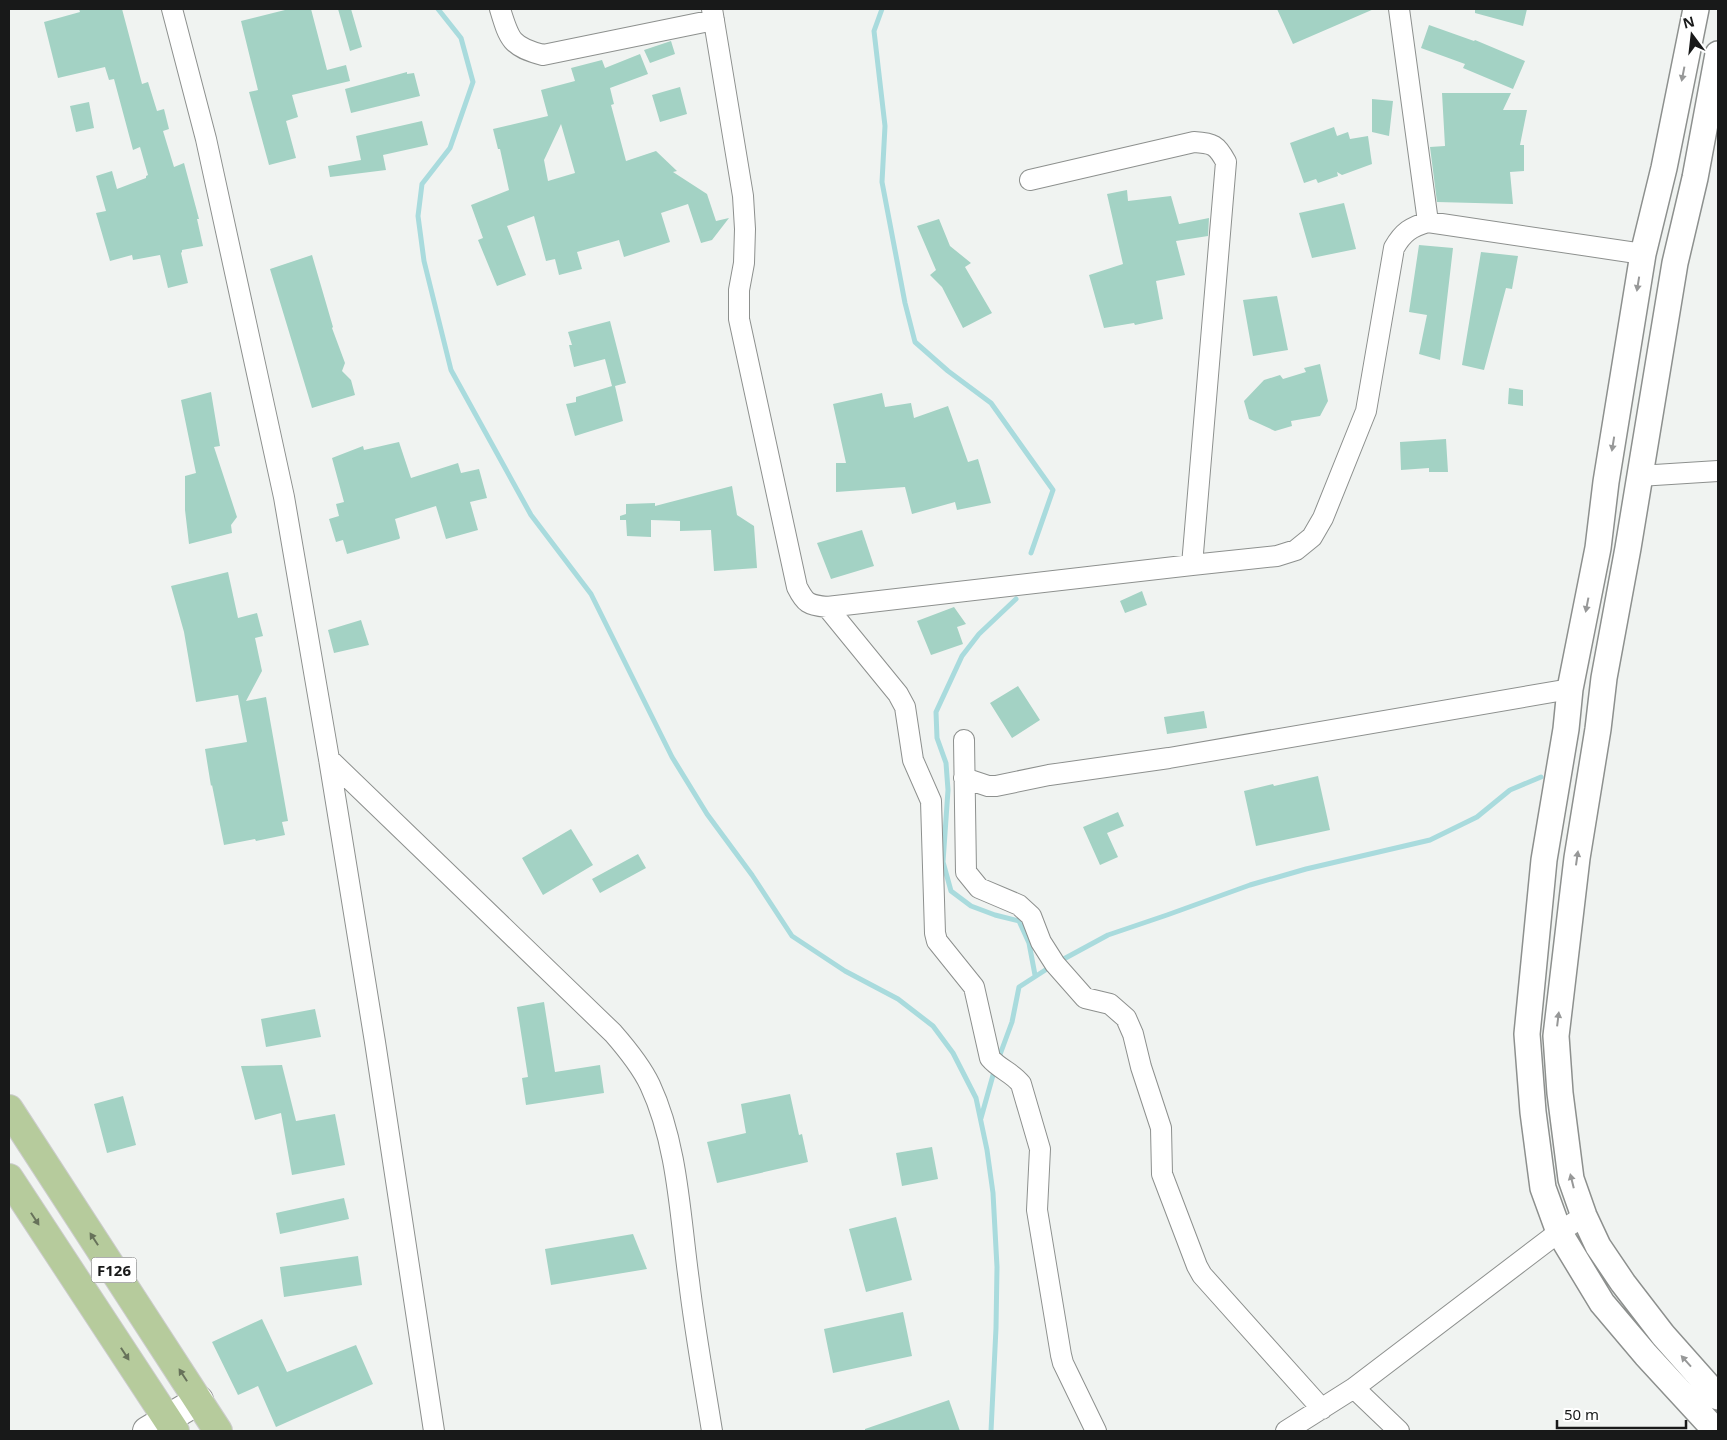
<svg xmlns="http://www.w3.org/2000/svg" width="1727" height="1440" font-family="'Noto Sans',sans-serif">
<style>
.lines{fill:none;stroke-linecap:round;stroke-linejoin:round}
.stream{stroke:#a9dbdd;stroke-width:5}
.building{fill:#a3d2c4;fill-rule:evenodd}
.minor-casing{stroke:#8d908e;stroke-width:22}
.tertiary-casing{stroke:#8d908e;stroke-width:28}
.secondary-casing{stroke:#8d908e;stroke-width:30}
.primary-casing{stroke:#ccc;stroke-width:30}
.minor{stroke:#fff;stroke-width:20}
.tertiary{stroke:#fff;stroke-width:25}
.secondary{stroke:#fff;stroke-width:28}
.primary{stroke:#b6cb9c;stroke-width:28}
.oneway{fill:#979898}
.oneway2{fill:#67725a}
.labels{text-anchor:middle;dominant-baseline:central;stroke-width:4;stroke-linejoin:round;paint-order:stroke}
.shield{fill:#fff;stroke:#5d5e5e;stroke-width:1}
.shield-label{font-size:15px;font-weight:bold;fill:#181919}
</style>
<rect width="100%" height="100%" fill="#f0f3f1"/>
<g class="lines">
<!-- stream -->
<path class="stream" d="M438 9 461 38 473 82 450 148 422 184 418 216 424 261 451 370 531 515 591 594 672 757 707 814 752 875 792 936 845 971 898 999 933 1026 953 1053 976 1098 987 1150 993 1193 997 1267 996 1328 991 1431
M882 9 874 31 885 126 882 182 905 303 915 342 948 371 991 403 1053 490 1031 553
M1016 599 979 634 962 656 936 712 937 738 946 763 948 790 943 862 951 891 971 906 995 915 1019 921 1029 943 1035 975
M1060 961 1108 935 1167 915 1250 885 1306 869 1430 840 1477 817 1510 790 1541 777
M998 1060 1012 1022 1019 987 1050 967
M981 1118 995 1068"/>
</g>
<!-- building -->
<path class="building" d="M79 9H122L142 84 148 82 157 111 164 109 169 129 163 131 174 167 184 163 199 219H197L203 246 182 250V252L181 253 188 283 168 288 160 255 133 260 132 255 110 261 96 213 106 211 96 176 112 171 117 189 146 178V176L148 175 140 147 133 150 114 79 109 80 105 67 58 78 44 22 80 12Z
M289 9H311L327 70 346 65 350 81 292 95 298 117 286 121 296 158 269 165 249 92 258 90 241 21Z
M338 9H351L362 47 350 51Z
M1277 9H1374L1293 44Z
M1475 9H1527L1523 26 1475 13Z
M1429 25 1474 41 1475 40 1525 61 1513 89 1463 68 1465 64 1421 48Z
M671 41 675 54 650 63 644 50Z
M640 54 648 74 610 88 614 104 611 105 626 161 656 151 677 171 673 172 707 194 716 221 729 218 712 240 701 243 688 204 661 213 670 242 624 257 619 240 577 252 582 269 559 275 555 259 546 261 534 216 507 226 526 275 497 286 478 240 483 238 471 205 509 190 500 149H498L493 129 548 116 541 90 575 81 571 68 602 60 605 68ZM561 124 575 173 548 181 544 160Z
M407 72V74L414 73 420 96 351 113 345 89Z
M680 87 687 114 660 122 652 95Z
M1442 93H1511L1503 110H1527L1520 145H1524V171L1510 172 1513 204 1437 202 1430 147 1445 146Z
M1372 99 1393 101 1389 136 1372 132Z
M89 102 94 128 76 132 70 106Z
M422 121 428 145 383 155 386 170 330 177 328 166 361 160 356 136Z
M1334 127 1337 136 1348 132 1350 139 1368 136 1372 164 1342 175 1337 172 1338 176 1318 183 1316 179 1304 183 1290 143Z
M1127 190 1128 201 1171 196 1179 224 1209 218 1208 236 1176 241 1185 275 1156 281 1163 319 1135 325 1134 323 1104 328 1089 275 1123 264 1107 194Z
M1344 203 1356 249 1312 258 1299 213Z
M939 219 950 246 971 263 965 267 992 313 963 328 942 287 930 275 936 270 917 226Z
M1419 245 1453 248 1440 360 1419 354 1427 315 1409 312Z
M1481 252 1518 256 1512 289 1506 288 1484 370 1462 365Z
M312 255 333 327 332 328 345 363 342 371 351 380 355 395 312 408 270 269Z
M1277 296 1288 350 1253 356 1243 300Z
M610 321 626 383 615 386 623 421 575 436 566 404 576 402V397L612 386 605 359 574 367 569 345H572L568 332Z
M1320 364 1328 401 1320 416 1291 421 1292 426 1275 431 1249 419 1244 401 1264 380 1280 375 1283 379 1306 372 1304 368Z
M1509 388 1523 390V406L1508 404Z
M211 392 220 446 214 447 237 517 231 525 232 533 189 544 185 510V476L196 473 181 400Z
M882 393 885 407 911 403 914 418 948 406 968 462 978 459 991 503 957 510 955 502 912 514 905 487 836 492V463H846L833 404Z
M1446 439 1448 472H1429V468L1401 470 1400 442Z
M399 442 411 478 458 463 461 473 479 469 487 498 470 502 478 530 446 539 436 506 395 519 400 538 399 539 347 554 343 540 336 542 329 519 339 516 336 504 344 502 332 458 363 446 364 450Z
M732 486 737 515 754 526 757 568 714 571 711 530 680 531V521L651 520V537L627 536 626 520H620V516L626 514V504L655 503V506Z
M862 530 874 566 831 579 817 543Z
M228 572 238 618 257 613 263 636 255 638 262 671 246 701 266 697 288 821 282 822 285 835 256 841 255 839 224 845 212 785 211 786 205 749 247 742 238 695 196 702 184 632 171 586Z
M1142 591 1147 605 1125 613 1120 601Z
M954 607 966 624 957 627 963 644 931 655 917 621Z
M361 620 369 645 334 653 328 630Z
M1018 686 1040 720 1012 738 990 703Z
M1204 711 1207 728 1167 734 1164 717Z
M1318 776 1330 830 1256 846 1244 791 1273 784 1274 786Z
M1118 812 1124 826 1107 833 1118 857 1100 865 1083 827Z
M571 829 593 865 543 895 522 858Z
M638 854 646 868 600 893 592 879Z
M544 1002 555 1072 600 1065 604 1093 526 1105 522 1078 528 1077 517 1007Z
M315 1009 321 1037 266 1047 261 1019Z
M282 1065 296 1121 335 1114 345 1165 292 1175 281 1113 255 1120 241 1066Z
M790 1094 799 1135 802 1134 808 1162 717 1183 707 1142 746 1133 741 1104Z
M123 1096 136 1145 107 1153 94 1104Z
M932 1147 938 1179 902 1186 896 1153Z
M344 1198 349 1219 280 1234 276 1213Z
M896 1217 912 1280 866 1292 849 1229Z
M633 1234 647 1269 551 1285 545 1249Z
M358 1256 362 1285 284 1297 280 1267Z
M903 1312 912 1356 833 1373 824 1329Z
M262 1319 287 1372 356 1345 373 1384 276 1427 258 1386 238 1395 212 1342Z
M949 1400 960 1431H865V1429Z"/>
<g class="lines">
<defs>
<path id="minor" d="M172 9 206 139 284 497 329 759 375 1042 434 1431
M500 9C509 39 511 47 543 55L714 20
M712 9 743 196 745 229 744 263 739 290V319L797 587C805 603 808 605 827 607L1192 565 1277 556 1296 550 1312 537 1323 518 1366 411 1394 248C1403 232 1411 227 1428 222L1643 254
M1399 9 1428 222
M1030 180 1194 142C1213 143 1217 145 1226 162L1192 565
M1639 476 1718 471
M827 607 898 694 905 707 913 760 931 801 935 933 937 941 974 987 990 1058C999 1069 1013 1073 1021 1084L1040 1149 1037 1210 1061 1355 1063 1363 1096 1431
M964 740 966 872 979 888 1019 905 1031 916 1041 942 1055 964 1085 998 1110 1004 1126 1018 1133 1034 1141 1067 1161 1128 1162 1174 1197 1266 1202 1275 1322 1409
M329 759 613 1033C627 1049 641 1066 650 1085 678 1145 680 1217 689 1281 695 1332 704 1381 712 1431
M964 778 988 786H996L1049 775 1169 758 1570 689
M1354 1388 1399 1431
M1286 1431 1354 1388 1559 1232 1584 1216"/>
<path id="tertiary" d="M1696 9 1664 168 1643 254 1606 482 1598 548 1570 689 1566 729 1544 860 1527 1034 1533 1112 1543 1188 1559 1232 1602 1303 1646 1355 1716 1431
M1718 54 1695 178 1675 263 1628 548 1604 678 1598 729 1577 858 1556 1036 1560 1093 1571 1179 1584 1216 1598 1246 1623 1283 1663 1335 1718 1397"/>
<path id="secondary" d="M147 1431 199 1400"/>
<path id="primary" d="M9 1109 218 1431
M9 1178 175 1431"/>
</defs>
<!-- minor casing -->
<use href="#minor" class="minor-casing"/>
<!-- tertiary casing -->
<use href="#tertiary" class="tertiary-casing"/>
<!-- secondary casing -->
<use href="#secondary" class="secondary-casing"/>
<!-- primary casing -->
<use href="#primary" class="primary-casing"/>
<!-- minor -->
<use href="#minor" class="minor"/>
<!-- tertiary -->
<use href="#tertiary" class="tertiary"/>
<!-- secondary -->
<use href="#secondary" class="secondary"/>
<!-- primary -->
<use href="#primary" class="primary"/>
</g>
<!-- one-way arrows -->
<defs><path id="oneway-solid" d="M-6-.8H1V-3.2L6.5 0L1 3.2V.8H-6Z" transform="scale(1.25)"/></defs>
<g class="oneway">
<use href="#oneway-solid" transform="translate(1683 74) rotate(101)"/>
<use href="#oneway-solid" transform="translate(1638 284) rotate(99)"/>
<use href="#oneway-solid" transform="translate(1613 444) rotate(99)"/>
<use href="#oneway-solid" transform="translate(1587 605) rotate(101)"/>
<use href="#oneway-solid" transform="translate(1577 858) rotate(-82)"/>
<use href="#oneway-solid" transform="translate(1558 1019) rotate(-83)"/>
<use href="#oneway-solid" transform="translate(1572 1181) rotate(-104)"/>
<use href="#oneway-solid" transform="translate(1686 1361) rotate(-132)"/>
</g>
<g class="oneway2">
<use href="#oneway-solid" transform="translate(35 1219) rotate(57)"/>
<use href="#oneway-solid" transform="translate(94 1239) rotate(-123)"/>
<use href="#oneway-solid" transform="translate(125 1354) rotate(57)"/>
<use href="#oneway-solid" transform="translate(183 1375) rotate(-123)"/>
</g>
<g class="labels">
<!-- shield labels -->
<rect class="shield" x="91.5" y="1257.5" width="45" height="25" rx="4"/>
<g class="shield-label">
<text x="114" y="1270">F126</text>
</g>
</g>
<!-- border -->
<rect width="1727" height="1440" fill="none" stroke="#181919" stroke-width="20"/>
<!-- north arrow -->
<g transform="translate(1692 35) rotate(345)" stroke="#ffffff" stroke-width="4" paint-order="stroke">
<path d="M0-4L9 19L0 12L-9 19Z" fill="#181919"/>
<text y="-8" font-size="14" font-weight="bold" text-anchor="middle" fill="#181919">N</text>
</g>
<!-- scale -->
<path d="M1557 1420v8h129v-8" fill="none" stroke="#181919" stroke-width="2.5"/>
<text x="1564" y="1420" font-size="15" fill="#181919" stroke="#ffffff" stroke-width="4" paint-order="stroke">50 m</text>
</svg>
